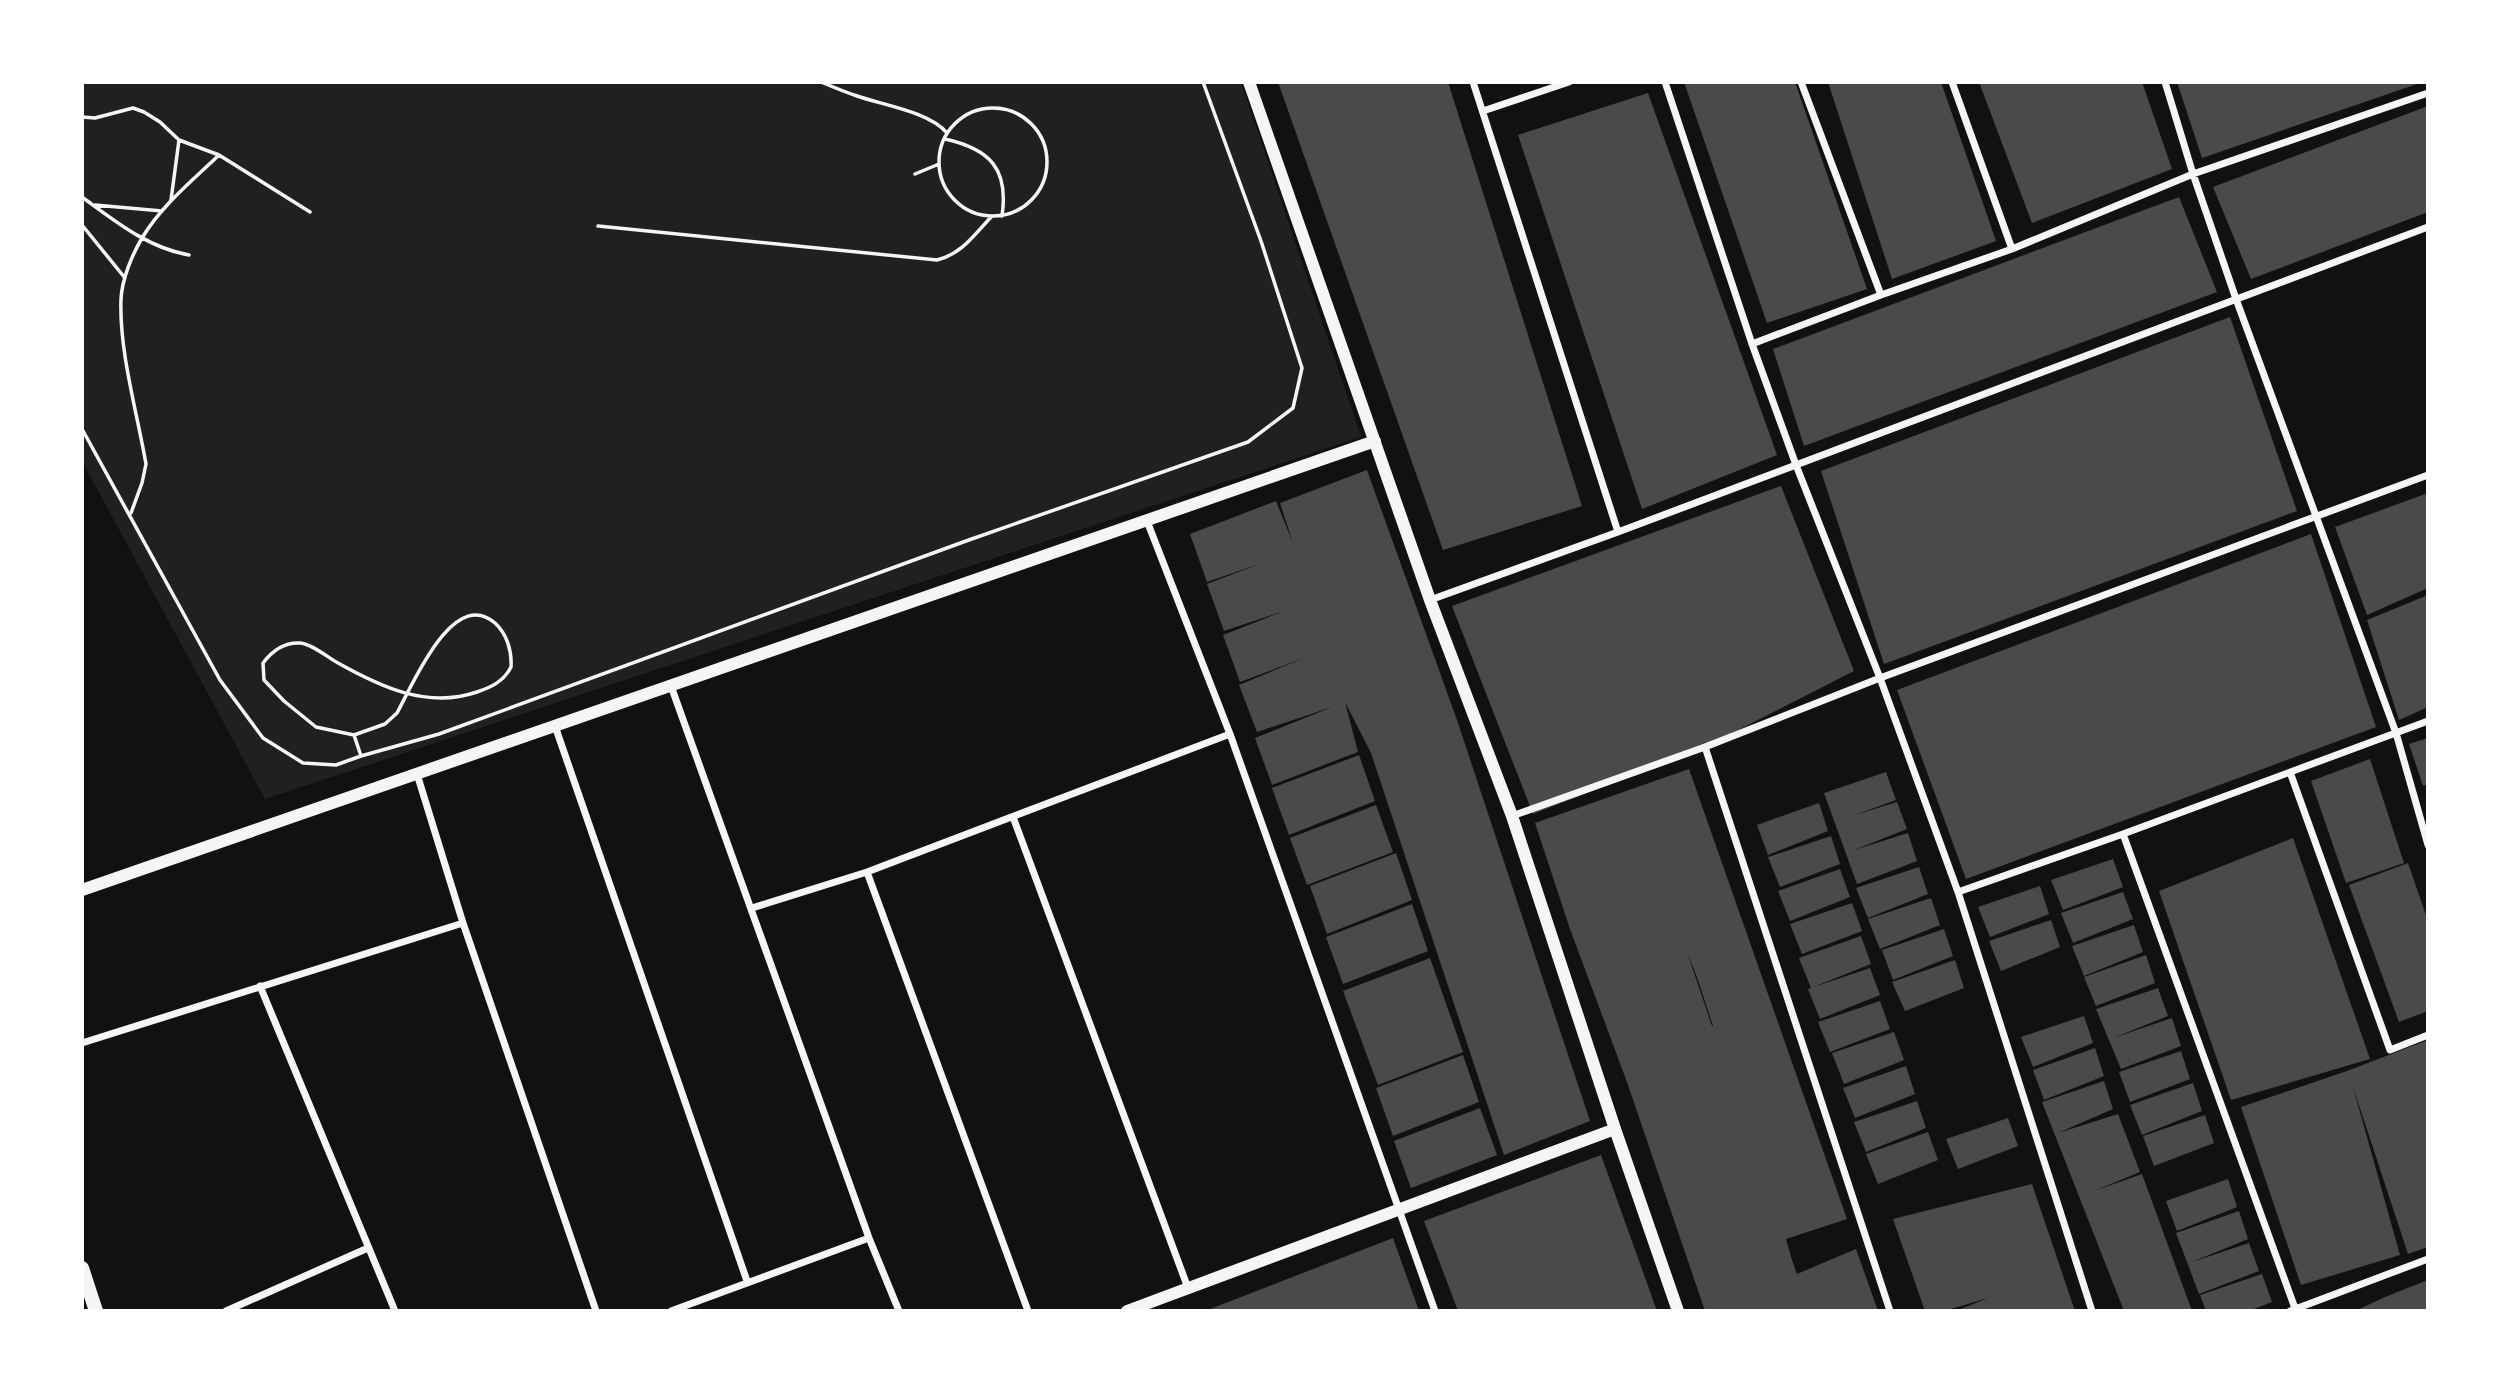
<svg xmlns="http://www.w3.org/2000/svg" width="2510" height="1393" font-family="'Roboto Serif',serif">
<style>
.green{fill:#202020}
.building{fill:#4a4a4a;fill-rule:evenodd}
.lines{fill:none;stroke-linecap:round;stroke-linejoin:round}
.path{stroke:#f5f5f5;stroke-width:3.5}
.minor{stroke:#f5f5f5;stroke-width:7}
.tertiary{stroke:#f5f5f5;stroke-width:12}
.secondary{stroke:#f5f5f5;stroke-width:14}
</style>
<rect width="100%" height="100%" fill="#111"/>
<!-- green -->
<path class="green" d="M82 82H1241L1361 437 265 799 82 461Z"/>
<!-- building -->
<path class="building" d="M1278 82H1448L1582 506 1443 550Z
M1684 82H1795L1867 289 1767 323Z
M1828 82H1941L1996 241 1892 279Z
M1979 82H2142L2172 169 2032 223Z
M2177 82H2420V83L2202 158Z
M1648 93 1777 455 1642 509 1518 135Z
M2428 106V212L2251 279 2213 187Z
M2179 197 2217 292 1804 446 1773 349Z
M2230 317 2297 511 1884 664 1821 471Z
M1367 470 1457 720 1590 1121 1504 1155 1371 753 1345 702 1358 752 1272 785 1255 738 1332 707 1257 732 1239 685 1306 657 1240 682 1223 635 1284 611 1224 631 1207 584 1262 563 1207 582 1190 534 1276 501 1293 543 1280 503Z
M1781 486 1854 671 1705 747 1533 814 1452 606Z
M2428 493V588L2367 615 2335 527Z
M2311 534 2376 727 1966 879 1897 690Z
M2428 595V707L2399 720 2367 620Z
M2428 738V784L2423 786 2409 744Z
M1359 755 1375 801 1289 835 1272 788Z
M2370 759 2404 863 2346 883 2311 781Z
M1689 769 1847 1219 1786 1239 1792 1260 1797 1274 1856 1249 1878 1311H1705L1627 1082 1570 929 1535 823ZM1687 952 1697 977 1713 1026H1712Z
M1886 772 1896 800 1855 815 1897 802 1907 829 1854 850 1908 833 1917 861 1857 884 1824 793Z
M1819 803 1828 831 1768 855 1757 825Z
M1376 805 1393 852 1307 885 1290 838Z
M1831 836 1840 864 1780 887 1768 857Z
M2293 838 2370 1059 2231 1100 2159 891Z
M1396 853 1412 900 1327 934 1310 886Z
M2113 859 2123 887 2063 910 2051 880Z
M2408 863 2428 921V1011L2399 1022 2349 885Z
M1919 867 1928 894 1868 918 1856 888Z
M1840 869 1850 897 1790 921 1778 891Z
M2040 886 2049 914 1990 937 1978 907Z
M2123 892 2133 919 2073 943 2061 913Z
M1931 898 1940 925 1880 949 1868 919Z
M1852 903 1862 931 1802 954 1790 924Z
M1412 904 1428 951 1343 984 1326 937Z
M2051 920 2060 947 2001 971 1989 941Z
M2134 925 2143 952 2084 976 2072 946Z
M1944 929 1953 956 1893 980 1882 950Z
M1861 936 1871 964 1811 988 1799 958Z
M2146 955 2155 983 2096 1006 2084 977Z
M1430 958 1463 1052 1378 1085 1343 991Z
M1955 960 1964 988 1905 1011 1892 982Z
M1870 968 1880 995 1820 1019 1808 989Z
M2158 988 2168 1016 2113 1038 2172 1018 2181 1046 2121 1069 2096 1009Z
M1880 1001 1890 1029 1830 1052 1818 1022Z
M2084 1016 2093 1043 2033 1067 2021 1037Z
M1894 1032 1904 1060 1844 1084 1832 1053Z
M2428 1040V1247L2408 1254 2353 1087 2400 1255 2301 1285 2241 1107 2347 1071Z
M2095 1048 2104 1076 2044 1100 2033 1070Z
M2181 1051 2190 1079 2130 1102 2119 1072Z
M1463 1055 1479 1102 1393 1136 1376 1088Z
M1906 1066 1915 1094 1855 1118 1843 1088Z
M2104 1081 2113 1109 2058 1133 2118 1114 2140 1172 2094 1191 2142 1174 2192 1311H2124L2042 1102Z
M2193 1083 2202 1111 2142 1135 2130 1105Z
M1917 1101 1926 1128 1866 1152 1854 1122Z
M1480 1108 1497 1155 1411 1188 1394 1141Z
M2205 1115 2214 1143 2154 1166 2143 1136Z
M2008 1118 2018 1146 1958 1169 1946 1139Z
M1928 1132 1938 1160 1878 1184 1866 1154Z
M1601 1155 1657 1311H1458L1424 1221Z
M2228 1179 2237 1207 2177 1231 2166 1201Z
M2032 1184 2075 1311H1956L1988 1298 1944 1311H1925L1893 1219Z
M2239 1211 2248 1239 2192 1262 2249 1243 2259 1271 2199 1294 2176 1233Z
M1393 1238 1419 1311H1205Z
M2262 1274 2272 1302 2249 1311H2206L2200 1295Z
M2428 1280V1311H2355L2385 1297Z"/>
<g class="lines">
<!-- path -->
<path class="path" d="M821 82C833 87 845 92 857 96 883 105 930 112 947 133
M939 162a54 54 0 1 1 108 0a54 54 0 1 1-108 0Z
M82 117 95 118 133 108 144 112 160 122 179 140 219 155 310 212
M945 139C990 149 1009 169 1002 216
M915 174 939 164
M82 197C115 221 148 248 189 255
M171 200 179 140
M95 205 162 211
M82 225 125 278
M598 226 937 260C962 254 975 234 992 216
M82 429 220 680 263 738 303 763 336 765 361 756 439 734 966 541 1248 442 1293 408 1302 368 1261 241 1203 82
M131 513 142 483 146 464C137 412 119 351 121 299 122 279 132 255 142 238 162 205 192 181 219 155
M397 713 385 724 354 735 316 727 284 701 264 680 263 663C272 651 284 642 300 643 312 644 327 657 338 663 381 687 427 709 477 692 492 687 504 681 511 667 512 651 507 634 495 623 453 586 412 686 397 713
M354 735 361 756"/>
<!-- minor -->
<path class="minor" d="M1473 82 1618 532
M1665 82 1752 344 1796 465 1880 678 1958 892 2123 834 2296 1311
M1801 82 1881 295
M1952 82 2012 249
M2165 82 2193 174 2236 299 2396 733 2428 845
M1483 111 1569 82
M1752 344 1881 295 2012 249 2193 174 2428 93
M1147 521 1230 734 1435 1311
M1430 600 1618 532 2428 227
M671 686 869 1238 899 1311
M555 726 747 1281
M1705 747 1890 1311
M2290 772 2390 1050 2428 1035
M417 774 463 923 596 1311
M1512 816 1705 747 1880 678 2428 475
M1013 817 1188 1288
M2123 834 2428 721
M867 872 1028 1311
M1958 892 2092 1311
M752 908 867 872 1230 734
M260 986 395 1311
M82 1043 463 923
M226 1311 368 1248
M671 1311 869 1238
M2290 1311 2428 1259"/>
<!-- tertiary -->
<path class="tertiary" d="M1249 82 1430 600 1512 816 1615 1129 1678 1311
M82 890 1375 441
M1127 1311 1615 1129"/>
<!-- secondary -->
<path class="secondary" d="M82 1268 96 1311"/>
</g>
<!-- border -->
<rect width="2510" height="1393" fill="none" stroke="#ffffff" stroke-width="168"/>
</svg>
